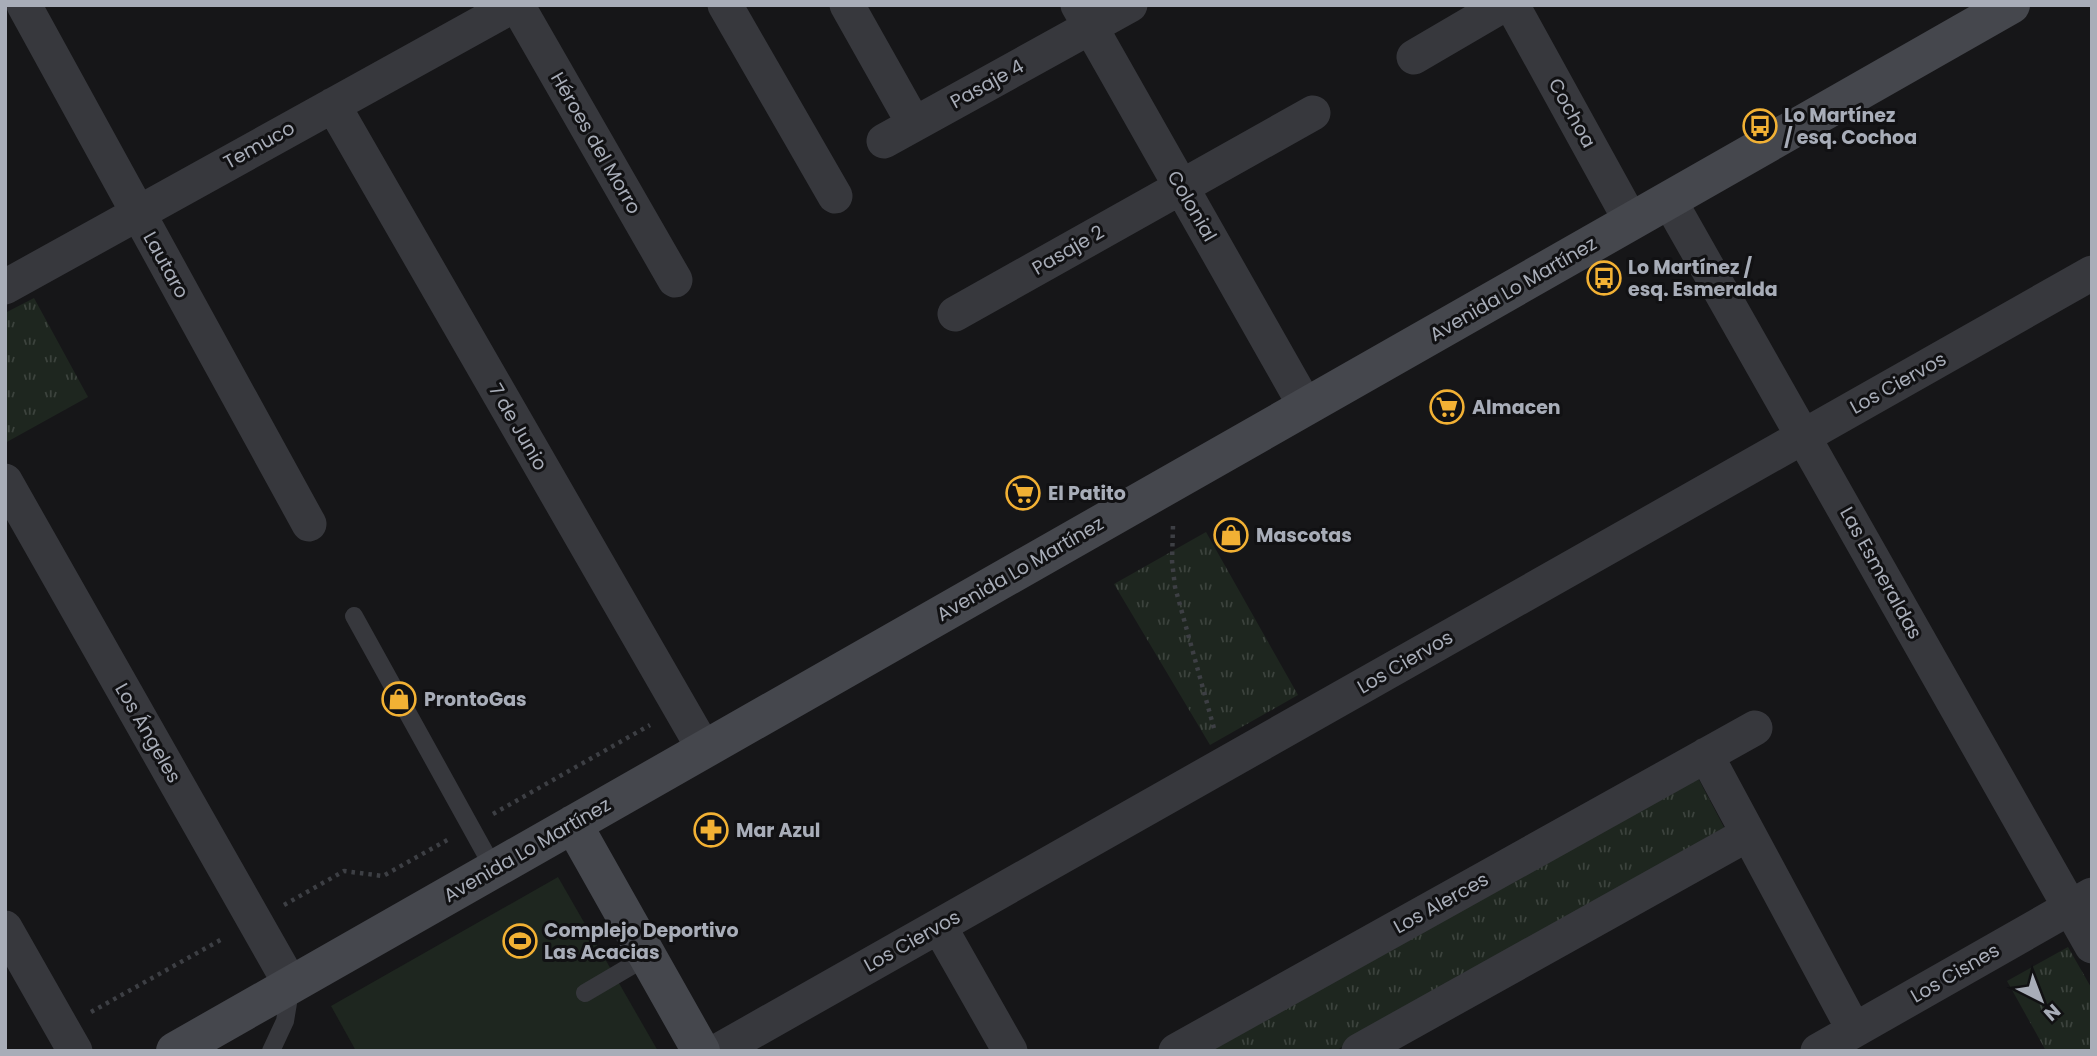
<svg xmlns="http://www.w3.org/2000/svg" width="2097" height="1056" font-family="Poppins,sans-serif">
<style>
.grass{fill:url(#grass-tufts)}
.pitch{fill:#1e261f}
.lines{fill:none;stroke-linecap:round;stroke-linejoin:round}
.path{stroke:#3d3f44;stroke-width:4.5;stroke-dasharray:3.5 5;stroke-linecap:butt}
.lane{stroke:#37383d;stroke-width:18}
.street{stroke:#37383d;stroke-width:35}
.secondary{stroke:#45474d;stroke-width:38}
.labels{text-anchor:middle;dominant-baseline:central;stroke-width:6;stroke-linejoin:round;paint-order:stroke}
.street-label{font-size:19px;fill:#a8adb8;stroke:#111113}
.poi-label{font-size:19px;font-weight:bold;fill:#a8adb8;stroke:#111113;text-anchor:start}
</style>
<defs>
<pattern id="grass-tufts" width="24" height="20" patternUnits="userSpaceOnUse" patternTransform="scale(1.75)"><rect width="24" height="20" fill="#1e261f"/><path d="M3 7l-1-3M5 7V3M7 7l1-3M15 17l-1-3M17 17v-4M19 17l1-3" fill="none" stroke="#3c433d"/></pattern>
</defs>
<rect width="100%" height="100%" fill="#161618"/>
<!-- grass -->
<path class="grass" d="M34 298 88 397 5 443V313Z
M1206 532 1298 695 1210 745 1114 584Z
M1697 776 1726 831 1335 1051H1202Z
M2068 947 2092 989V1051H2046L2007 981Z"/>
<!-- pitch -->
<path class="pitch" d="M558 877 658 1051H356L331 1006Z"/>
<g class="lines">
<!-- path -->
<path class="path" d="M1173 526 1172 561 1175 587 1215 732
M493 814 650 725
M284 905 344 871 383 876 449 839
M91 1012 224 938"/>
<!-- lane -->
<path class="lane" d="M354 616 494 869
M585 993 648 956
M271 1051 285 1021 291 985"/>
<!-- street -->
<path class="street" d="M24 5 309 524
M517 5 675 280
M725 5 835 196
M847 5 914 124
M1078 5 1306 407
M1512 5 1631 221
M1414 57 1503 5
M333 105 704 749
M884 141 1130 5
M1669 200 2092 946
M5 287 514 5
M955 314 1313 113
M5 481 291 985
M1706 755 1854 1030
M939 926 1010 1051
M5 928 75 1051
M718 1051 2092 273
M1176 1051 1755 728
M1359 1051 1748 834
M1818 1051 2092 895"/>
<!-- secondary -->
<path class="secondary" d="M573 824 701 1051
M175 1051 2011 5"/>
</g>
<!-- icons -->
<defs>
<symbol id="bus-ring" viewBox="-11 -11 22 22"><circle r="9.5" fill="#111113" stroke="#f2b134" stroke-width="1.5"/><path d="M-5-6H5V4H4V6H2V4H-2V6H-4V4H-5ZM-3.5-4V0h7V-4ZM-3.5 1.2v1.5H-2V1.2ZM2 1.2v1.5H3.5V1.2Z" fill="#f2b134"/></symbol>
<symbol id="supermarket-ring" viewBox="-11 -11 22 22"><circle r="9.5" fill="#111113" stroke="#f2b134" stroke-width="1.5"/><path d="M-6-5.5h2.5l.6 2H6L4.5 2H-2.5L-4.4-4H-6ZM-1.5 3.2a1.3 1.3 0 1 0 .1 0ZM3 3.2a1.3 1.3 0 1 0 .1 0Z" fill="#f2b134"/></symbol>
<symbol id="shop-ring" viewBox="-11 -11 22 22"><circle r="9.5" fill="#111113" stroke="#f2b134" stroke-width="1.5"/><path d="M-5-2.5h2.3a2.7 3.5 0 0 1 5.4 0H5L5.5 6h-11ZM-1.5-2.5h3a1.5 2.3 0 0 0-3 0Z" fill="#f2b134"/></symbol>
<symbol id="pharmacy-ring" viewBox="-11 -11 22 22"><circle r="9.5" fill="#111113" stroke="#f2b134" stroke-width="1.5"/><path d="M-2-6h4v4h4v4h-4v4h-4v-4h-4v-4h4Z" fill="#f2b134"/></symbol>
<symbol id="stadium-ring" viewBox="-11 -11 22 22"><circle r="9.5" fill="#111113" stroke="#f2b134" stroke-width="1.5"/><path d="M0-5a6.5 5 0 1 0 0 10a6.5 5 0 1 0 0-10ZM-3.5-1.8h7v3.6h-7Z" fill="#f2b134"/></symbol>
</defs>
<g fill-rule="evenodd">
<use href="#bus-ring" x="1741" y="107" width="38" height="38"/>
<use href="#bus-ring" x="1585" y="259" width="38" height="38"/>
<use href="#supermarket-ring" x="1428" y="388" width="38" height="38"/>
<use href="#supermarket-ring" x="1004" y="474" width="38" height="38"/>
<use href="#shop-ring" x="1212" y="516" width="38" height="38"/>
<use href="#shop-ring" x="380" y="680" width="38" height="38"/>
<use href="#pharmacy-ring" x="692" y="811" width="38" height="38"/>
<use href="#stadium-ring" x="501" y="922" width="38" height="38"/>
</g>
<g class="labels">
<!-- street labels -->
<g class="street-label">
<text transform="translate(987 84) rotate(-29)">Pasaje 4</text>
<text transform="translate(1572 113) rotate(61)">Cochoa</text>
<text transform="translate(596 143) rotate(60)">Héroes del Morro</text>
<text transform="translate(259 145) rotate(-29)">Temuco</text>
<text transform="translate(1192 206) rotate(60)">Colonial</text>
<text transform="translate(1068 250) rotate(-30)">Pasaje 2</text>
<text transform="translate(166 265) rotate(61)">Lautaro</text>
<text transform="translate(1513 289) rotate(-30)">Avenida Lo Martínez</text>
<text transform="translate(1898 383) rotate(-29)">Los Ciervos</text>
<text transform="translate(518 427) rotate(60)">7 de Junio</text>
<text transform="translate(1020 569) rotate(-30)">Avenida Lo Martínez</text>
<text transform="translate(1881 573) rotate(61)">Las Esmeraldas</text>
<text transform="translate(1405 662) rotate(-30)">Los Ciervos</text>
<text transform="translate(148 733) rotate(60)">Los Ángeles</text>
<text transform="translate(527 850) rotate(-30)">Avenida Lo Martínez</text>
<text transform="translate(1441 903) rotate(-29)">Los Alerces</text>
<text transform="translate(912 941) rotate(-29)">Los Ciervos</text>
<text transform="translate(1955 973) rotate(-30)">Los Cisnes</text>
</g>
<!-- poi labels -->
<g class="poi-label">
<text x="1784" y="115">Lo Martínez<tspan x="1784" dy="22">/ esq. Cochoa</tspan></text>
<text x="1628" y="267">Lo Martínez /<tspan x="1628" dy="22">esq. Esmeralda</tspan></text>
<text x="1472" y="407">Almacen</text>
<text x="1048" y="493">El Patito</text>
<text x="1256" y="535">Mascotas</text>
<text x="424" y="699">ProntoGas</text>
<text x="736" y="830">Mar Azul</text>
<text x="544" y="930">Complejo Deportivo<tspan x="544" dy="22">Las Acacias</tspan></text>
</g>
</g>
<!-- border -->
<rect width="2097" height="1056" fill="none" stroke="#a8adb8" stroke-width="14"/>
<!-- north arrow -->
<g transform="translate(2041 1000) rotate(138)" stroke="#111113" stroke-width="5" paint-order="stroke">
<path d="M0-5L12 26L0 18L-12 26Z" fill="#a8adb8"/>
<text y="-10" font-size="19" font-weight="bold" text-anchor="middle" fill="#a8adb8">N</text>
</g>
</svg>
